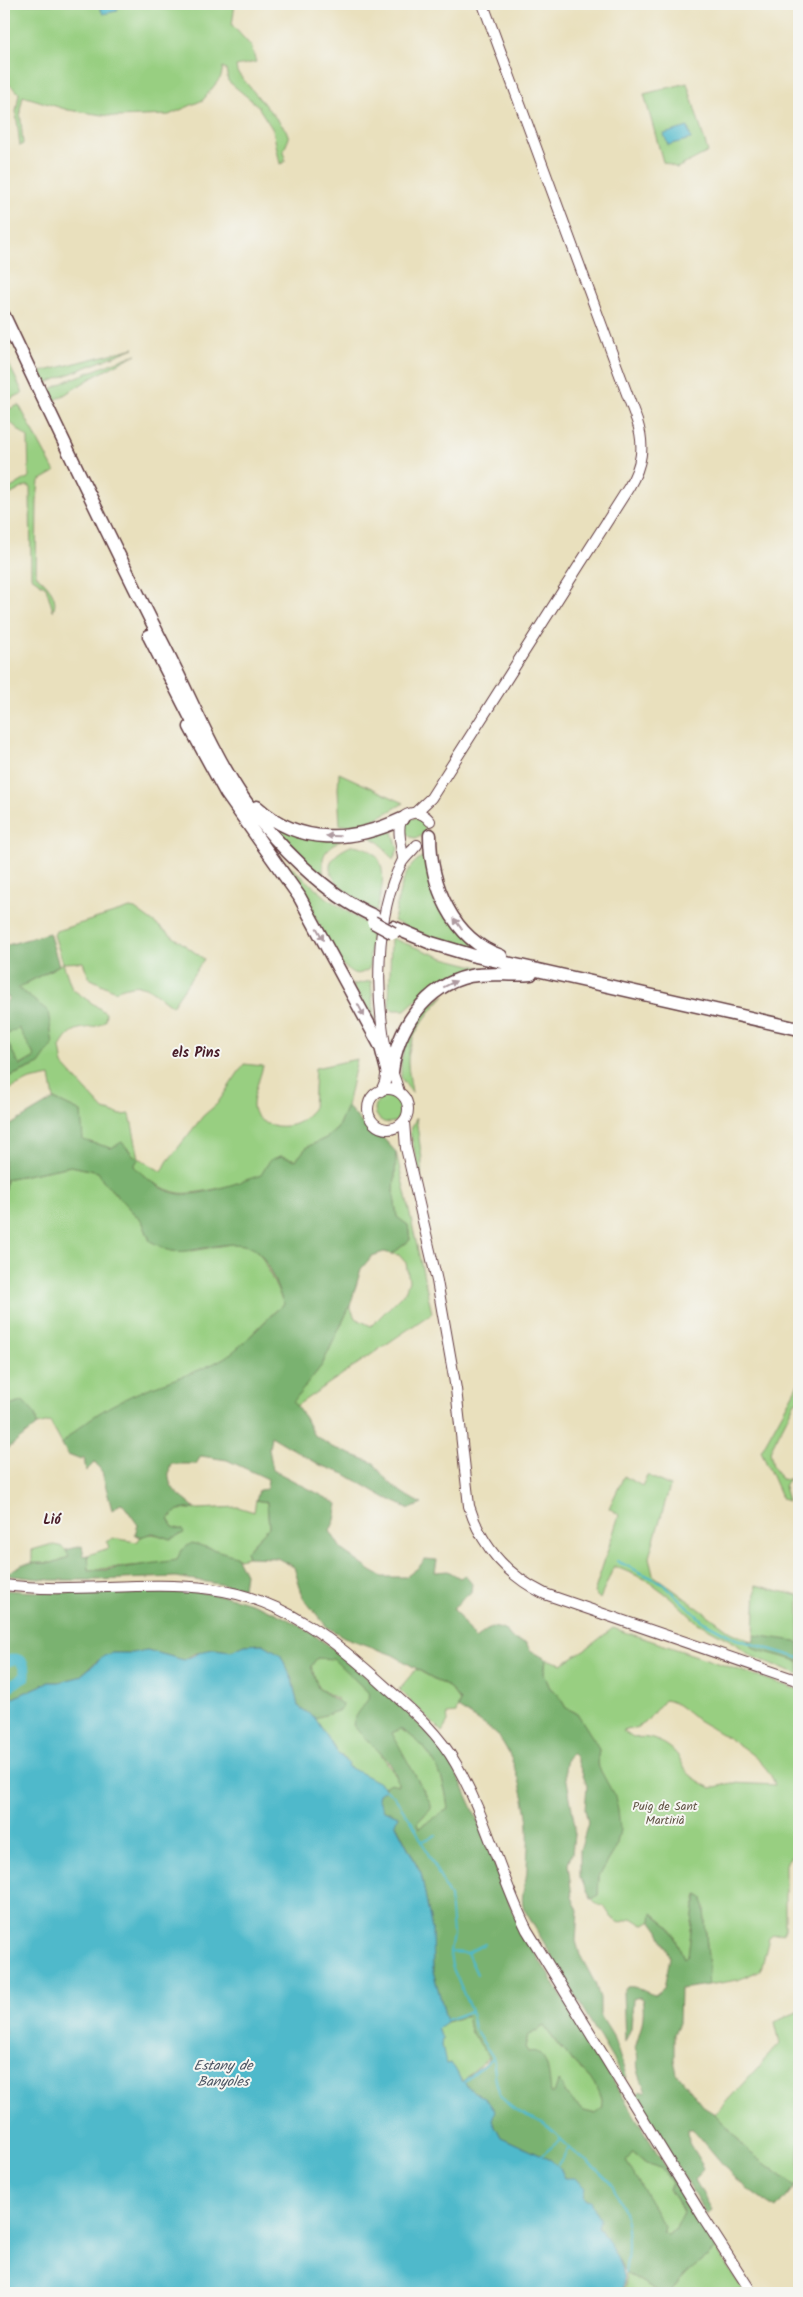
<svg xmlns="http://www.w3.org/2000/svg" width="803" height="2297" font-family="Kalam,sans-serif">
<style>
.green{fill:#98cf81;stroke:#717756;fill-rule:evenodd}
.forest{fill:#7ab26f;stroke:#62684d;fill-rule:evenodd}
.water{fill:#4fb9cb;stroke:#4c6c7b}
.lines{fill:none;stroke-linecap:round;stroke-linejoin:round}
.stream{stroke:#4fb9cb;stroke-width:2}
.river{stroke:#4fb9cb;stroke-width:11}
.secondary-casing{stroke:#623c41;stroke-width:12}
.highway-casing{stroke:#623c41;stroke-width:15}
.secondary{stroke:#fff;stroke-width:10}
.highway{stroke:#fff;stroke-width:12}
.highway-bridge-casing{stroke:#623c41;stroke-width:15;stroke-linecap:butt}
.highway-bridge{stroke:#fff;stroke-width:12}
.oneway{fill:#ae9aa0}
.labels{text-anchor:middle;dominant-baseline:central;stroke-width:4;stroke-linejoin:round;paint-order:stroke}
.park-label{font-size:12px;fill:#615445;stroke:#f6f6f2}
.neighbourhood-label{font-size:14px;font-weight:bold;fill:#4a1f2b;stroke:#f6f6f2}
.water-label{font-size:14px;font-style:italic;fill:#4c5563;stroke:#f6f6f2}
</style>
<rect width="100%" height="100%" fill="#f6f6f2"/>
<filter id="ink" filterUnits="userSpaceOnUse"><feTurbulence type="fractalNoise" baseFrequency=".02" numOctaves="2"/><feDisplacementMap in="SourceGraphic" scale="10" xChannelSelector="R" yChannelSelector="G"/><feConvolveMatrix kernelMatrix="1 2 1 2 8 2 1 2 1" color-interpolation-filters="sRGB"/></filter>
<filter id="wash" filterUnits="userSpaceOnUse"><feTurbulence type="fractalNoise" baseFrequency=".0096" numOctaves="4" result="noise"/><feDisplacementMap in="SourceGraphic" scale="20" xChannelSelector="R" yChannelSelector="G"/><feGaussianBlur stdDeviation="1.12" result="paint"/><feColorMatrix in="noise" values="0 0 0 0 0 0 0 0 0 0 0 0 0 0 0 0 0 1.4 0 .05"/><feComposite in="paint" operator="in"/></filter>
<g filter="url(#wash)">
<rect width="100%" height="100%" fill="#e9e0bd"/>
<!-- green -->
<path class="green" d="M4 4H235L232 25 251 46 256 62 236 66 237 72 286 130 289 138 284 150 285 162 280 164 273 130 257 105 228 81 226 69 223 67 221 77 203 100 169 115 117 117 68 110 23 96 20 110 23 144 20 146 16 112 19 93 4 80Z
M687 83 708 152 677 168 663 162 644 94Z
M134 348 42 385 41 372Z
M4 354 23 393 4 402Z
M136 354 93 377 51 403 45 392 69 380Z
M19 405 55 472 39 481 37 501 36 575C46 583 60 597 53 611L46 587 31 577 30 486H26L4 498V492L29 477 28 438 10 422 4 424V411Z
M339 773 404 803C383 815 365 827 340 825L338 789Z
M405 828a10 10 0 1 1 20 0a10 10 0 1 1-20 0Z
M269 824 342 839C322 852 321 855 324 878L298 857Z
M392 829 398 849 393 860 379 842 370 837Z
M353 845C392 850 384 884 376 912 352 896 300 867 353 845Z
M428 855 430 873 487 956 412 930 394 921C398 900 402 861 428 855Z
M283 860 327 898 372 928 369 969C355 978 353 973 341 964Z
M130 908 135 909 204 959 172 1006C147 988 146 979 115 991L89 978 83 962 63 963 72 989 106 1013 105 1021C88 1035 76 1018 60 1047L63 1065 104 1110 121 1115 130 1114 139 1158 162 1172 167 1162 203 1116 217 1104 244 1064 263 1066C260 1078 254 1092 253 1104 252 1126 284 1131 299 1122 304 1119 309 1113 313 1109L315 1068 357 1059 347 1106 337 1129 326 1138 307 1147 296 1160 281 1156C275 1162 269 1170 262 1175 250 1182 192 1196 179 1193 162 1190 145 1178 133 1166V1155L128 1148H111L82 1140 81 1112 54 1099 50 1076 30 1080 4 1092V1079L39 1064 18 988 63 963 54 935 56 931Z
M391 938 444 958 491 970C453 978 435 982 405 1010H393L389 1006Z
M371 981 374 1020 352 985Z
M445 995C428 1013 408 1036 408 1062 408 1072 411 1083 412 1093L401 1078V1060L407 1039 427 1007Z
M20 1027 35 1057 19 1066 4 1036Z
M375 1109a14 14 0 1 1 28 0a14 14 0 1 1-28 0Z
M416 1118 422 1159 421 1179 410 1132Z
M396 1152 432 1313 296 1406 292 1402 322 1365 350 1306 355 1318 371 1326 405 1292 409 1281 406 1263 399 1255 392 1254 410 1240 408 1225 397 1218 394 1195Z
M71 1166 99 1172 104 1182 143 1223 150 1241 192 1251 236 1243 253 1247 262 1257 284 1304C263 1320 246 1345 224 1358 168 1391 109 1393 62 1444L50 1422 37 1425 35 1414 4 1408V1197L6 1179Z
M799 1382V1400L795 1402 770 1451 773 1466 781 1479 789 1480 784 1486 788 1501 782 1499 761 1451Z
M647 1475 670 1486 649 1557 653 1575 731 1632 748 1640 754 1649 799 1661V1674L751 1656 735 1643 698 1623 670 1597 647 1580 614 1566 600 1599 594 1593 619 1515 609 1508 624 1476 642 1486Z
M256 1500 267 1502 269 1527 246 1551 248 1557 239 1559 236 1556 89 1570 88 1555 109 1548 107 1542 112 1538 137 1542C145 1529 158 1535 170 1539L182 1530 173 1527 168 1519 178 1510 238 1507 254 1512Z
M49 1545C60 1545 65 1546 69 1557L52 1563H32V1550Z
M756 1585 799 1596V1644L754 1635Z
M613 1628 799 1690V1850L795 1851 785 1864V1929L784 1933 773 1935 769 1938 761 1970 738 1980 708 1985 709 1970 703 1898 697 1895 694 1908 688 1956 684 1958 670 1927 653 1913 651 1920 643 1925 632 1918 620 1923 611 1917 604 1906 598 1905 592 1899 598 1895 599 1876 616 1848 603 1776 597 1764 599 1750 577 1713 566 1708 558 1694 550 1688 544 1674 546 1659 562 1664 590 1646ZM664 1700C677 1701 685 1712 696 1719 721 1735 766 1755 775 1785L732 1783 711 1788C704 1784 694 1779 688 1773 683 1768 682 1761 678 1756 668 1742 648 1735 633 1738L623 1731 638 1727 645 1723Z
M322 1657 333 1658 370 1694 359 1732 375 1745 398 1779 410 1855 421 1873 447 2022 467 2015 470 2031 489 2056 465 2079V2083C457 2078 457 2068 450 2063L446 2065C442 2056 441 2047 443 2038L437 2029 442 2024 331 1779 348 1764 341 1755 338 1757 297 1702 315 1718 323 1714H330L338 1699 318 1688 311 1666 317 1658Z
M416 1669 450 1688 460 1701 456 1713 447 1714 448 1722 442 1732 399 1689Z
M401 1729C431 1746 445 1775 448 1809L419 1828 417 1823 431 1808 391 1733Z
M799 2011V2179L795 2186 748 2151 715 2114 780 2043 775 2022Z
M544 2026C552 2037 559 2048 569 2057 584 2074 602 2084 603 2108L596 2114 584 2111 564 2093 563 2085 558 2082 554 2094 550 2093 547 2066 528 2052 525 2047 528 2036Z
M633 2152 646 2163 662 2168 672 2183 669 2189 675 2196 683 2212 674 2230 668 2235 663 2232 625 2161Z
M716 2249 745 2293H669L687 2273Z
M625 2272 661 2293H622L626 2285Z"/>
<!-- forest -->
<path class="forest" d="M49 933 59 965 18 988 48 1011 53 1044 39 1064 4 1079V1005L9 998 4 993V946ZM19 1028 35 1057 20 1066 4 1036Z
M54 1099 81 1112 83 1140 111 1148 122 1142 133 1155 139 1158 134 1166C145 1178 163 1192 180 1194 203 1196 239 1182 261 1175L270 1160 281 1156 296 1160 307 1147 326 1138 337 1129 347 1106 367 1129 384 1139 396 1152 394 1195 397 1217 408 1225 410 1240 392 1254 384 1252 372 1256 361 1269 350 1306 322 1365 293 1402 305 1418 313 1434 332 1447 374 1463C385 1482 403 1495 422 1504L410 1509 386 1498 345 1474 320 1465 271 1436 269 1449 273 1470 338 1504 335 1520 330 1531 342 1550 371 1571 382 1577H406L419 1567 425 1559 437 1560 435 1572 448 1571 460 1578 465 1575 472 1584 471 1592 453 1608 475 1639 491 1627C500 1628 507 1629 512 1639L526 1643 530 1650 546 1659 544 1674 550 1688 558 1694 566 1708 577 1713 596 1743 599 1750 597 1764 615 1797 618 1809 620 1830 616 1848 599 1876 598 1895 592 1899 580 1878V1850L588 1823 585 1809 587 1786 576 1757 572 1753 567 1759 565 1769 575 1826 572 1853 568 1864 572 1897 578 1911 576 1941 580 1955 595 1983 600 1998V2015L613 2036 627 2078 623 2077 524 1909C519 1895 527 1883 527 1868 527 1856 529 1843 528 1830 528 1805 514 1752 496 1734 485 1724 470 1716 458 1708L460 1701 450 1688 393 1655 344 1637 327 1627 303 1598 294 1567 277 1558 248 1557 246 1551 269 1527 267 1502 256 1500 259 1490 267 1489 268 1479 227 1460 201 1456 196 1464H171C163 1487 179 1494 195 1508L178 1510 168 1519 173 1527 182 1530 184 1533 170 1539 153 1533 140 1537 135 1534 138 1525 122 1503 112 1510 102 1472 95 1462 86 1471 84 1458 81 1460 68 1455 62 1444C83 1420 113 1403 142 1391 169 1380 198 1373 224 1358 245 1345 264 1320 284 1304 277 1289 271 1268 261 1255 241 1231 198 1255 171 1251 164 1249 156 1244 150 1241L143 1223 104 1182 98 1172 71 1166 6 1179 4 1197V1129Z
M23 1401 35 1414 37 1425 4 1452V1408Z
M192 1543 236 1556 245 1574 243 1588 176 1577 96 1580H50L4 1575 23 1564 52 1563 69 1557 66 1550 82 1546 84 1556 88 1555 89 1570H106L177 1560 181 1550Z
M4 1590C42 1593 79 1593 117 1592 149 1591 180 1589 212 1594 281 1603 333 1646 383 1691 409 1714 434 1736 452 1766 482 1818 496 1879 523 1933L716 2249 687 2273 669 2293H661L625 2272 598 2226 586 2200 573 2180 565 2178 561 2170 551 2160 501 2137 492 2120 494 2111 485 2097 474 2093 465 2083V2079L487 2061 489 2056 470 2031 467 2015 447 2022 433 1971 432 1930 421 1873 395 1822 398 1816 384 1810 378 1798 379 1794 386 1789 384 1787 390 1783 398 1785C396 1759 367 1744 353 1725 355 1713 366 1706 370 1694L333 1659 317 1658 311 1666 318 1688 342 1704 341 1710 315 1718 298 1706 292 1679 280 1654 263 1644 245 1645 231 1651 215 1649 193 1654 184 1660 147 1650 133 1653H112L97 1661 79 1677 59 1682H49L4 1702ZM400 1729C431 1746 445 1775 448 1809L419 1828 417 1823 431 1808V1804L392 1733ZM544 2026C552 2037 560 2048 569 2057 584 2074 602 2084 603 2108L596 2114 584 2111 564 2093 563 2085 558 2081 554 2093H551C549 2078 549 2047 528 2052L525 2047 528 2036ZM633 2152 646 2163 662 2169 672 2183 669 2189 675 2196 683 2212 674 2230 668 2235 663 2232 664 2226 626 2161Z
M754 1635 796 1641 799 1644V1661L754 1649 748 1640 754 1641Z
M698 1895 703 1898 709 1970 708 1985 680 1989 679 2023 674 2033V2060L677 2073 705 2108 715 2114 748 2151 795 2186 776 2209 736 2180 693 2129H688L689 2143 704 2168 695 2180 712 2210 707 2215 635 2097 640 2091 646 2093C644 2084 639 2077 638 2069 636 2060 640 2058 635 2048 640 2032 646 2016 642 1999L639 1997 633 1999 631 2028 625 2042 623 1992 627 1987C637 1985 645 1993 655 1995L664 1988 670 1957 659 1931 651 1920 652 1913 670 1927 684 1958 688 1955 694 1908Z"/>
<!-- water -->
<path class="water" d="M98 4H119L117 11 103 14Z
M688 127 691 139 668 145 664 134Z
M263 1644 280 1654 292 1679 298 1706 315 1718 339 1755H340L348 1764 347 1766 378 1782 386 1789 379 1794 378 1798 384 1810 398 1816 395 1823 421 1873 432 1930 433 1971 447 2022 437 2029 443 2038 442 2046 446 2064 450 2063C455 2066 459 2077 462 2082L465 2079V2083L474 2093 485 2097 495 2111 492 2120 501 2137 551 2160 561 2170 565 2178H576L585 2188 583 2197 586 2200 591 2201 600 2221 598 2226C609 2245 631 2272 622 2293H4V1702L49 1682H59L79 1677 104 1656 112 1653H133L147 1650 184 1660 203 1651 214 1649 231 1651 245 1645Z"/>
<g class="lines">
<!-- stream -->
<path class="stream" d="M617 1561 662 1583 704 1622 736 1639 799 1658
M386 1789 394 1796 413 1824 450 1897 453 1935 450 1952 452 1966 471 2011
M423 1841 436 1835
M450 1952 467 1953 477 1974
M467 1953 485 1944
M447 2020 471 2011 474 2029 493 2057 465 2081
M493 2057C495 2072 495 2090 505 2101 516 2114 532 2116 545 2125 555 2132 564 2143 573 2151 587 2162 602 2171 613 2187 628 2209 631 2246 625 2272
M541 2156 560 2140
M557 2166 569 2148"/>
<!-- river -->
<path class="river" d="M4 1662 15 1659 21 1661 25 1670V1677L4 1689"/>
</g>
</g>
<g filter="url(#ink)">
<g class="lines">
<defs>
<path id="secondary" d="M416 812 431 798 629 487C642 465 645 446 637 421L483 4
M403 860C403 846 390 816 413 813 420 812 425 815 430 821
M368 1109a20 20 0 1 1 40 0a20 20 0 1 1-40 0Z
M381 1091 385 1082 388 1063
M399 1092C396 1081 391 1070 388 1059 375 1002 374 915 402 862 406 856 413 850 417 845
M404 1122 406 1148 437 1281 456 1389 469 1506C481 1546 508 1576 545 1594L799 1681
M4 1585C73 1594 142 1580 211 1589 283 1598 337 1642 388 1689 414 1712 439 1734 456 1764 486 1816 500 1876 527 1930L703 2217 752 2293"/>
<path id="highway" d="M4 316C57 428 110 540 166 650 191 699 212 752 243 798 274 842 324 894 374 916
M149 636 198 732
M190 727 226 793 299 896 381 1047 387 1070
M257 807C300 846 353 842 402 819
M430 835C430 884 452 939 501 956
M393 927 431 943 471 955 799 1029
M392 1072C397 1029 425 986 470 976 490 972 511 976 531 974"/>
</defs>
<!-- secondary casing -->
<use href="#secondary" class="secondary-casing"/>
<!-- highway casing -->
<use href="#highway" class="highway-casing"/>
<!-- secondary -->
<use href="#secondary" class="secondary"/>
<!-- highway -->
<use href="#highway" class="highway"/>
<defs>
<path id="highway-bridge" d="M373 922 393 933"/>
</defs>
<!-- highway-bridge casing -->
<use href="#highway-bridge" class="highway-bridge-casing"/>
<!-- highway-bridge -->
<use href="#highway-bridge" class="highway-bridge"/>
</g>
<!-- one-way arrows -->
<defs><path id="oneway-solid" d="M-6-.8H1V-3.2L6.5 0L1 3.2V.8H-6Z" transform="scale(1.25)"/></defs>
<g class="oneway">
<use href="#oneway-solid" transform="translate(333 836) rotate(-178)"/>
<use href="#oneway-solid" transform="translate(458 924) rotate(-125)"/>
<use href="#oneway-solid" transform="translate(320 934) rotate(61)"/>
<use href="#oneway-solid" transform="translate(450 984) rotate(-26)"/>
<use href="#oneway-solid" transform="translate(361 1010) rotate(62)"/>
</g>
</g>
<g class="labels">
<!-- park labels -->
<g class="park-label">
<text x="665" y="1806">Puig de Sant<tspan x="665" dy="14">Martirià</tspan></text>
</g>
<!-- neighbourhood labels -->
<g class="neighbourhood-label">
<text x="196" y="1053">els Pins</text>
<text x="52" y="1520">Lió</text>
</g>
<!-- water labels -->
<g class="water-label">
<text x="223" y="2066">Estany de<tspan x="223" dy="16">Banyoles</tspan></text>
</g>
</g>
<!-- margin -->
<rect width="803" height="2297" fill="none" stroke="#f6f6f2" stroke-width="20"/>
</svg>
